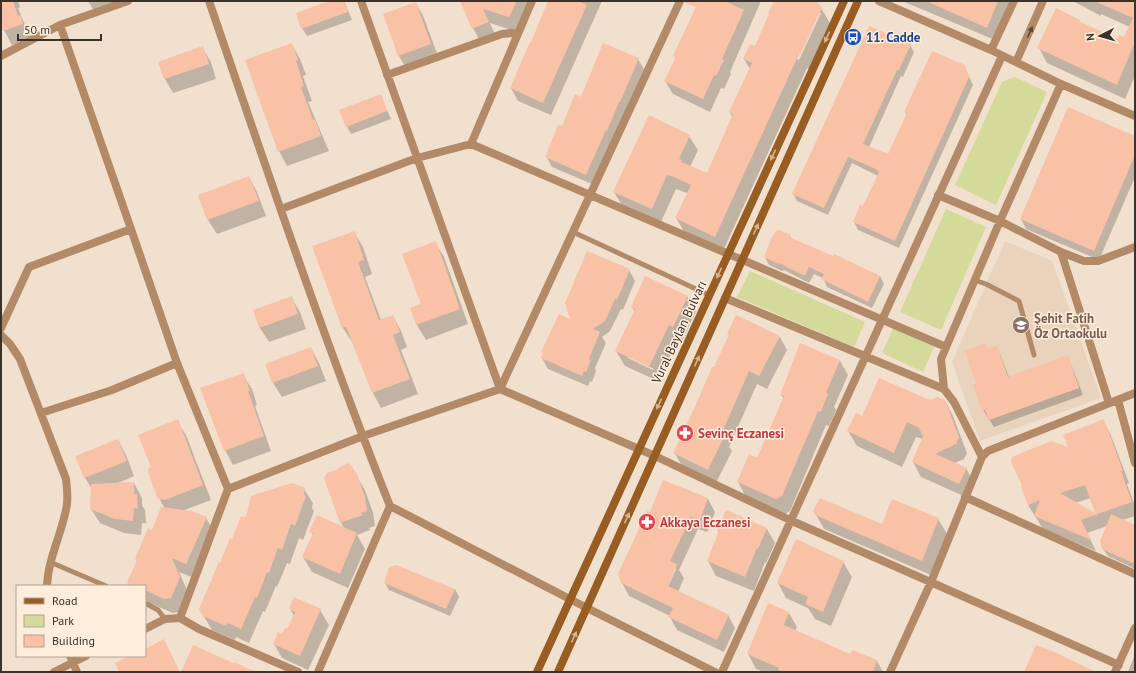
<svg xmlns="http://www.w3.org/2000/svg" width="1136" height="673" font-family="'PT Sans',sans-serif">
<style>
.built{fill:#e9d3bc}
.green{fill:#d4da9a}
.shadow{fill:#0003;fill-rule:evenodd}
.building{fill:#f9c1a5;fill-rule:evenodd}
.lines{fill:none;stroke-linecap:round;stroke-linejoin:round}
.service{stroke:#b28a67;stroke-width:5}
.minor{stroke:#b28a67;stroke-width:8}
.secondary{stroke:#975d22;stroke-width:8}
.oneway{fill:#57493b}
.oneway2{fill:#d5b391}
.labels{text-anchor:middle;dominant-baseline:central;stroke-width:3;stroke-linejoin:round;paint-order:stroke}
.transit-label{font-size:13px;font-weight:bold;fill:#164399;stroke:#ffeddb;text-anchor:start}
.education-label{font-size:13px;font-weight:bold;fill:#785e54;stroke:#ffeddb;text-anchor:start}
.street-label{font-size:13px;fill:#39332c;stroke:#ffeddb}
.health-label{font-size:13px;font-weight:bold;fill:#be3a42;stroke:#ffeddb;text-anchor:start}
</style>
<rect width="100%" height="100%" fill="#f1e0ce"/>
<!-- built -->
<path class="built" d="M1005 241 1052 261 1101 398 980 441 952 362Z"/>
<!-- green -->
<path class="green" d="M1015 77 1047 92 996 205 955 185 1002 82Z
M946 209 986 227 941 330 900 312Z
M750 271 865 322 854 347 737 297Z
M894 326 935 345 923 372 882 353Z"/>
<!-- shadow -->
<path class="shadow" d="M1 1H18L20 7 18 8 31 39 12 45 4 30 1 23Z
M88 1H112L114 8 96 14Z
M332 1H344L352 20 307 36 302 28Z
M461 1H532L518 32 490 23 496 37 481 43 473 28Z
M550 1H602L551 115 518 101 511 88Z
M699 1H761L730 72 731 74 724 89 721 88 710 112 673 94 665 81 676 58 674 55Z
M775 1H814L821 8 830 23 809 69 807 68 723 251 685 233 676 218 688 193 684 192 676 189 660 224 623 207 614 192 689 136 698 150 690 167 708 175 732 117 730 112 750 69 744 59 756 47ZM819 13H821L799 60 797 59Z
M902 1H1009L1010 3 995 40Z
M1073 1H1135V76L1125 99 1047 63 1039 48 1079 21 1081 23 1118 41 1125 38 1130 27 1101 14V16Z
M416 3 424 18 439 59 407 70 399 56Z
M292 45 300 59 306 75 303 76 312 101 308 102 329 151 287 166 279 151Z
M910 45 914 52 903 77 901 76 869 147 889 156 907 115 905 112 964 66 973 85 899 248 858 230 854 222 863 207 878 176 852 163 828 215 797 201 793 193Z
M202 47 211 62 216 79 173 93 165 79 159 62Z
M638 59 644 69 592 184 552 167 546 156 562 128Z
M380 95 391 119 351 134 347 127Z
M1135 137V177L1099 260 1026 229 1021 219Z
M249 177 257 192 266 216 217 234 208 220 199 196Z
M354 232 363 247 372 274 365 277 381 320 393 316 401 331 407 347 401 350 418 394 381 408 373 393 353 342H352L343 328 313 247Z
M790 236 792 239 880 276 884 284 872 308 827 287 823 278 814 274 809 283 784 270 782 271 769 265 765 257Z
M435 242 444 257 468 324 426 340 417 325 411 309 422 305Z
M629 270 635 281 623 310 621 309 610 331 602 337 606 343 595 368 596 371 592 382 590 381 588 386 548 369 542 358 544 354 542 352 571 321Z
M687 296 696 311 682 341 678 339 658 381 625 366 616 351 635 312 632 307ZM628 356 654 369 653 370 628 358Z
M291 297 300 312 306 329 269 342 260 328 254 311Z
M780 337 787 350 767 389 757 384 729 447 732 451 716 483 682 466 674 452Z
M996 347 1000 354 1009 377 1067 356 1071 364 1083 395 994 427 983 410 978 384Z
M311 348 319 363 326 381 282 397 273 383Z
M840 361 848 375 834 407 836 410 829 426 826 425 790 511 785 514 746 497 738 482 757 459 784 399 781 395Z
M243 375 252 389 257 405 255 406 271 451 233 465 225 450Z
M930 401H945L953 416 967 453 964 459 955 463 966 468 974 483 968 498 921 477 913 462 923 439 916 437 902 467 857 446 848 431 863 418Z
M177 421 186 435 211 500 182 511 206 518 215 533 194 578 179 572 188 592 179 612 173 613 145 601V586H130L128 582 137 561 136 558 165 509 159 498 152 468Z
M1103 421 1110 433 1129 483 1127 484 1135 506V516L1122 520 1135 526V569L1108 556 1103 549 1107 526 1087 533 1096 551 1043 529 1028 505 1070 448ZM1091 498 1097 516 1075 503Z
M118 440 126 455 134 476 116 484 134 483 142 498V505L145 510 146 523H142L141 535 124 533 100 523 91 509 92 489 85 478 77 456Z
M356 475 365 490 373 513 375 526 369 528 370 530 357 535 365 549 348 588 312 572 303 557 313 535 310 531 344 528 341 523 325 478Z
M304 489 313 503 312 508 314 511 303 540 299 538 290 564 287 563 277 587 276 586 265 612 263 611 249 643 236 637 235 640 212 630 203 615 221 564 233 540 247 519Z
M708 499 715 512 707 532 698 529 679 570 684 578 678 592 728 615 735 628 724 652 677 630 670 617V616L629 596 622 583 651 514ZM675 567 676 569 666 591 665 590Z
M814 511 882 526 938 519 947 534 931 575 824 529Z
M767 529 775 543 766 563 765 562 754 591 716 576 708 561 719 533 718 531Z
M843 562 852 577 831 626 815 619 808 608 786 598 778 583Z
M385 583 455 589 459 597 450 616 389 590Z
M290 609 320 610 329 625 308 670 282 658 274 644 287 630 294 616Z
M789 613 797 627 795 631 851 655 852 651 877 661 883 672H764L756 669 748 654Z
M1135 654V672H1128Z"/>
<!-- building -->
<path class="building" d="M1 1H13L18 16 21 15 23 24 3 31 1 26Z
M329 1H344L348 12 301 29 296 13Z
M460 1H517L509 17 483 9 489 22 472 29Z
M548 1H578L587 5 543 103 510 88 530 42H531Z
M685 1H725L744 10 722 59 724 60 716 76 714 75 703 99 664 81 676 57 673 56 696 7 685 3Z
M774 1H817L822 8 800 55 799 54 715 237 675 218 691 185 674 177 667 175 652 209 613 192 649 115 690 135 679 159 682 160 681 162 707 173 733 114 729 112 752 63 743 59 750 44 755 46 769 14 768 13Z
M926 1H998L987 28Z
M1094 1H1135V42L1117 85 1037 48 1056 8 1080 20 1079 21 1117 39 1119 35 1124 37 1133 18Z
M416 2 431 44 398 56 383 14Z
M869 26 911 44 899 70H897L863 144 888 154 907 113 904 112 932 51 965 65 969 77 895 241 853 222 860 205 863 206 879 172 876 169 848 157 824 208 792 194Z
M292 43 298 60 296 61 304 86 301 87 313 120 315 119 321 136 278 152 245 60Z
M603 43 639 58 620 102H619L607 131 606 130 586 175 545 157 558 125 562 126 575 94 581 97Z
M203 46 209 64 164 79 158 62Z
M381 94 387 111 346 127 339 110Z
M1068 107 1135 136V155L1094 251 1020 219Z
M249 176 259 201 207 220 198 195Z
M779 230 791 235 789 237 833 256 834 254 880 276 868 302 821 279 824 274 809 267 805 276 779 263 778 264 764 257 772 237 776 231Z
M355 231 364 260 358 262 379 320 393 315 400 332 393 335 410 379 372 393 346 327 342 328 312 246Z
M436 241 460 309 416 325 410 308 421 304 402 254Z
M587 251 630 269 617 300 615 299 605 321 593 329 600 332 589 359 591 360 586 372 584 371 582 376 541 358 543 353 541 352 559 314 570 319 565 303Z
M645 276 688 296 673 327 669 325 649 367 615 351 635 309 631 307Z
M292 296 298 314 259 328 253 310Z
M736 315 780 336 759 376 749 371 721 435 724 437 708 470 673 453 694 409 712 367H714L729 335 727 334Z
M800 343 840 360 826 393 828 394 821 412 818 411 782 496 776 499 737 482 749 454 757 458 784 396 780 395Z
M986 343 988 349 997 346 1008 377 1068 355 1079 388 989 420 985 410 982 411 973 385 976 384 965 351Z
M311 347 318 366 272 383 265 364Z
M244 373 250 391H248L264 436 224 451 200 388Z
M879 378 930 400 937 397 945 400 959 437 956 444 935 454 967 468 959 484 912 462 923 436 919 428 907 422 894 453 847 431 856 413 862 416Z
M178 419 203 485 165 500 158 499 148 472V468L151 467 138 435Z
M1104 419 1123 471H1121L1132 502 1081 520 1091 540 1034 516 1040 500 1028 505 1021 487 1022 486 1011 462 1012 457 1051 441 1068 447 1063 435ZM1085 485 1095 513 1060 493Z
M118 439 127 461 84 478 75 456Z
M349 463 357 474 365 497 367 511 361 513 363 515 340 523 324 478 327 473 338 469V468Z
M663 480 708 498 700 520 691 517 670 561 677 564 668 586 729 615 717 640 668 617 673 608 621 583 618 574 647 511 650 512Z
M134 482V494H137L138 509 134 508 133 521 115 519 90 509 91 484Z
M292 483 305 488 304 495 306 496 295 526 291 524 282 550 278 548 269 573 267 572 257 598 255 597 241 629 228 623 226 626 203 616 199 609 219 562 220 563 230 538 232 539 241 516 246 517 251 496Z
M820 498 882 524 892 499 939 518 922 561 815 515 813 511Z
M161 507 191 511 207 517 186 564 172 558 180 577 171 598 164 599 145 590V586H135L127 583 137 560 135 559 148 528 152 530Z
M726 510 767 528 758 549 757 548 745 577 707 561 719 531H717Z
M1111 514 1135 525V558L1133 563 1102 549 1100 541Z
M317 515 357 533 340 574 302 557 313 533 309 531Z
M796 539 844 561 823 612 805 604 808 597 777 583Z
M396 565 455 589 446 609 384 583 389 567Z
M294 597 321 609 300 656 273 644 278 632 282 634 285 628 287 629 295 612 289 609Z
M768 603 789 612 784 625 850 654 852 650 877 660 873 672H784L778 670 779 668 747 654Z
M164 639 180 672H119L115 663 129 656H145V649Z
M193 645 233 663 234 662 256 672H181Z
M1036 645 1052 651 1096 672H1024Z"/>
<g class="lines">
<!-- service -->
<path class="service" d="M573 232 709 295
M974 280 986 284 1019 301 1034 355
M50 562 106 586
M145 603 158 610 165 619"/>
<!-- minor -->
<path class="minor" d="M209 1C267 170 324 340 390 506L318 672
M361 1 500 389
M879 1 991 50 1061 84 1135 116
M991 50 1014 1
M1 56 60 25 128 1
M1016 62 1043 1
M387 75 502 34 511 33 517 34
M471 144 946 347
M938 195 1000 221 1061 252 1084 261H1098L1135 247
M281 209 417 158 471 144 532 1
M131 229 177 363 228 489
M1061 252 1109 403
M725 298 944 389 954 402 982 457
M1 328 29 267 131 229 60 25
M1 335 10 344 20 359 66 479C67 488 68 496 67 504 63 532 48 557 47 586
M500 389 680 1
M944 389 941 359 1000 221 1061 84
M1118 400 1135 463
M41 413 112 390 177 363
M965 497 1135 574
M390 506 587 608 715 672
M145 629 165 619 180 618
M70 656 77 672
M54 672 86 656
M298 672 199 629 180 618 228 489 363 436 500 389 655 456 792 521 1119 665
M722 672 1002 56
M890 672 931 582 982 457 988 451 1135 393
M1115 672 1135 628"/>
<!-- secondary -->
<path class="secondary" d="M537 672 844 1
M558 672 858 1"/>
</g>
<!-- one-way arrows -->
<defs><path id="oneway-solid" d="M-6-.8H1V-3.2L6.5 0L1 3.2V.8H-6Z"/></defs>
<use class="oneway" href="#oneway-solid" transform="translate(1030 32) rotate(-66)"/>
<g class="oneway2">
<use href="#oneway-solid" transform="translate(827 37) rotate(115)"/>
<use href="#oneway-solid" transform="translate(773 155) rotate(115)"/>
<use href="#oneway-solid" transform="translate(756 229) rotate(-66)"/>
<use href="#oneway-solid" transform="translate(719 273) rotate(115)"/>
<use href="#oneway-solid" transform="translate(697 361) rotate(-66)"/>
<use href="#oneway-solid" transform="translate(659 404) rotate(115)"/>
<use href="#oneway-solid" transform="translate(627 518) rotate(-66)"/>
<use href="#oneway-solid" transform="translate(574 637) rotate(-65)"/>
</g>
<!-- icons -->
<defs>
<symbol id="bus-disc" viewBox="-11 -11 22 22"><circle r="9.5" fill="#1a4fb4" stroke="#ffeddb"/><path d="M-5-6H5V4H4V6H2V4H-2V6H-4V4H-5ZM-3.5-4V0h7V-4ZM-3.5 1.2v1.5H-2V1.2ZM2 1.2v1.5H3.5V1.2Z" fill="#fff"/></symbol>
<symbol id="school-disc" viewBox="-11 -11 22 22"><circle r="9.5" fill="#8d6e63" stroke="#ffeddb"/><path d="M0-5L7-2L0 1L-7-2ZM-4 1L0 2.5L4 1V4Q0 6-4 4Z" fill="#fff"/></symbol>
<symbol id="pharmacy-disc" viewBox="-11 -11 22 22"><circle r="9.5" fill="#e0444e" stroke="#ffeddb"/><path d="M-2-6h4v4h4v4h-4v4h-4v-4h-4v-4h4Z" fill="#fff"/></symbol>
</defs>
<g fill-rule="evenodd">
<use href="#bus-disc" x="843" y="27" width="20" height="20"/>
<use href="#school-disc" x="1011" y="315" width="20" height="20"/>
<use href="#pharmacy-disc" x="675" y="423" width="20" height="20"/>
<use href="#pharmacy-disc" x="637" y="512" width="20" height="20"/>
</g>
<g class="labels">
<!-- transit labels -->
<g class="transit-label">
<text x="866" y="37">11. Cadde</text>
</g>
<!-- education labels -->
<g class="education-label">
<text x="1034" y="318">Şehit Fatih<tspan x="1034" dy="15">Öz Ortaokulu</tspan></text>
</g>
<!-- street labels -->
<g class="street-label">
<text transform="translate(679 332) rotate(-65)">Vural Baylan Bulvarı</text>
</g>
<!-- health labels -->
<g class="health-label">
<text x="698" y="433">Sevinç Eczanesi</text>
<text x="660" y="522">Akkaya Eczanesi</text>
</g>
</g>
<!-- border -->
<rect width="1136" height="673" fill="none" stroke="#39332c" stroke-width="4"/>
<!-- legend -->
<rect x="16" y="585" width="130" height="72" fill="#ffeddb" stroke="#b0a395"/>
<rect x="24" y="598" width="20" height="6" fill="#975d22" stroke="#b0a395"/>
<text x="52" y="605" font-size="12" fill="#39332c">Road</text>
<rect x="24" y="615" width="20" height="12" fill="#d4da9a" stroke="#b0a395"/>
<text x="52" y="625" font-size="12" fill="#39332c">Park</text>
<rect x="24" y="635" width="20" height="12" fill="#f9c1a5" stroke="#b0a395"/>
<text x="52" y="645" font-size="12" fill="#39332c">Building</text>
<!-- north arrow -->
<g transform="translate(1100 36) rotate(264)" stroke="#ffeddb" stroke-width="3" paint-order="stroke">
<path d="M0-3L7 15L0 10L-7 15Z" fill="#39332c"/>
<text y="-6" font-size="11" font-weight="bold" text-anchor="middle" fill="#39332c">N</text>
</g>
<!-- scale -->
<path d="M18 34v6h83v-6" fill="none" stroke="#39332c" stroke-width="2"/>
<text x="24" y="34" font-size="12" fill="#39332c" stroke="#ffeddb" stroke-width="3" paint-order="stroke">50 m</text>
</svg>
